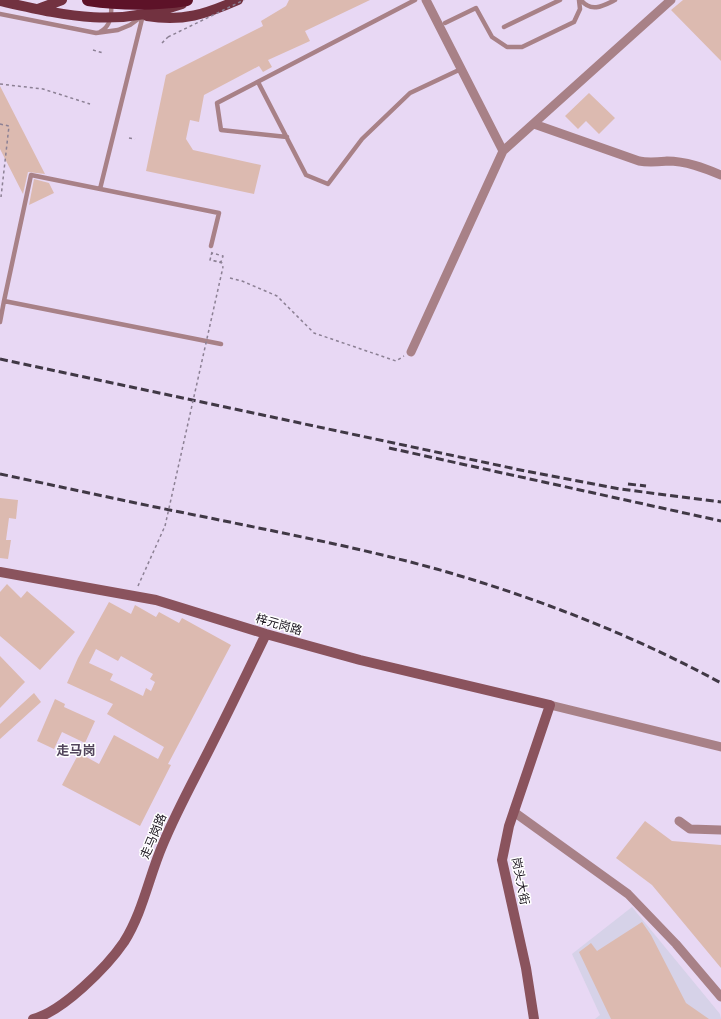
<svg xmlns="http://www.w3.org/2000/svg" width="721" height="1019" font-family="'IBM Plex Serif','Noto Sans SC',serif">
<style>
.commercial{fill:#d6d2e8}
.building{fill:#dcbab0;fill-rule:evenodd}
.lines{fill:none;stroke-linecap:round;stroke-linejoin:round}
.path{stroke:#8c8094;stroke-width:1.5;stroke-dasharray:3 3;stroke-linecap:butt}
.lane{stroke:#a88187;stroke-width:4.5}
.street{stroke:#a88187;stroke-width:9}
.secondary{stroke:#8a535d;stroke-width:10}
.primary{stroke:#723240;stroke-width:10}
.rail{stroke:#403845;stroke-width:3;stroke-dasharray:8 4;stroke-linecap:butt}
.path-bridge{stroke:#8c8094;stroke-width:1.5;stroke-dasharray:3 3;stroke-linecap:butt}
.highway-bridge{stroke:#5d1228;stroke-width:12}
.labels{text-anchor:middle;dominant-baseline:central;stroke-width:3;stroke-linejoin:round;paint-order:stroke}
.street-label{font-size:12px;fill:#1a141e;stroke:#fff}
.neighbourhood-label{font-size:13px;font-weight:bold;fill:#52455c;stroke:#fff}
</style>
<rect width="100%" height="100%" fill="#e8d8f4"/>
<!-- commercial -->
<path class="commercial" d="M632 907 720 1014 721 1019H595L600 1015 572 954Z"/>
<!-- building -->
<path class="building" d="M289 0H370L305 31 310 41 268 60 272 67 263 72 259 66 204 95 199 122 190 120 186 139 193 150 261 165 254 194 146 171 166 75 263 26 261 21 286 6Z
M683 0H721V61L671 10Z
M0 86 45 174 28 172 23 194 0 149Z
M589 93 615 118 599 134 586 121 578 129 565 116Z
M34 179 49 183 54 193 29 205Z
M0 498 18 500 16 519 9 518 6 540H11L8 559 0 558Z
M7 584 21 598 27 591 75 632 40 670 0 636V592Z
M109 602 131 614 135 605 156 617 159 612 179 623 182 618 231 645 168 764 171 765 140 826 62 785 79 753 99 764 114 735 158 759 164 747 107 714 113 704 67 683 78 658ZM96 649 118 661 121 656 153 674 150 679 155 682 151 691 146 688 143 696 110 680 113 674 89 663Z
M0 656 25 682 0 708Z
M34 693 41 702 0 739V724Z
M55 699 65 704 64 707 95 721 85 743 62 732 54 749 37 741Z
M645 821 672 841 721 845V968L652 885 616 858Z
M642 922 651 935 686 1003 709 1019H611L579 952 591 943 597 951Z"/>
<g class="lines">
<!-- path -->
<path class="path" d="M162 43 168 37
M93 50 103 53
M0 84 43 89 90 104
M0 124 9 126 1 197
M129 138 135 139
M212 252 210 260 221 262 223 256 212 253 210 260 222 263 223 267
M230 278 242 281 277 296 314 333 396 361 404 356
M138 586 165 526"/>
<!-- lane -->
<path class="lane" d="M581 0C591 13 603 6 615 0
M0 14 96 33 118 30 130 25 141 17
M445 23 476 8 492 37 507 47H522L574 22 580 9 579 0
M504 27 560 0
M100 32C111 26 112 15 111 4
M258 82 306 175 328 184 362 139 410 93 461 69
M287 137 221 130 217 103 415 0
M100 189 143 15
M211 246 219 213 31 175 4 301 221 344
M0 322 4 301"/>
<!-- street -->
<path class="street" d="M426 0 503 151
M534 124 639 161C649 163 657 162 667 161 686 161 704 168 721 175
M411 352 503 151 671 0
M550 705 721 747
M514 812 628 894 676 944 721 997
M679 821 690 829 721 830"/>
<!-- secondary -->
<path class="secondary" d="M0 572 156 600 266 634 360 660 550 705 509 826 502 860 526 968 534 1019
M33 1019C62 1012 107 967 124 942 143 912 149 876 163 844 177 810 195 778 211 746 230 709 248 671 266 634"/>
<!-- primary -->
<path class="primary" d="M0 1C67 16 115 28 182 4
M38 9 62 0
M147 16C183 22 206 14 238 0"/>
<!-- rail -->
<path class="rail" d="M0 359 525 471 620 489 721 502
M389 448 721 521
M0 474C67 488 133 503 200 516 278 532 356 547 433 568 532 596 631 634 721 683
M628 484 646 486"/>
<!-- path-bridge -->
<path class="path-bridge" d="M168 37 244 0
M165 526 223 267"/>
<!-- highway-bridge -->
<path class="highway-bridge" d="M88 0C121 5 154 5 187 0"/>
</g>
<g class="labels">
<!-- street labels -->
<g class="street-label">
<text transform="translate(279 624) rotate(16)">梓元岗路</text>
<text transform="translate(153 836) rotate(-67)">走马岗路</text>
<text transform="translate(521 881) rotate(79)">岗头大街</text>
</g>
<!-- neighbourhood labels -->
<g class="neighbourhood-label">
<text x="76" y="750">走马岗</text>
</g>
</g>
</svg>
